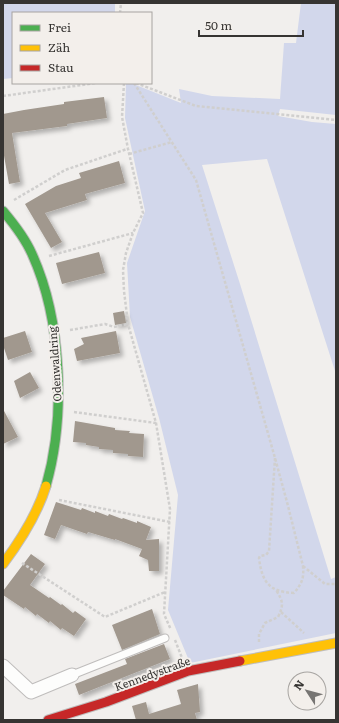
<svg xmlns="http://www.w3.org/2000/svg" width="339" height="723" font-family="Literata,serif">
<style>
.green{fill:#d2d7eb}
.building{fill:#a1988e;filter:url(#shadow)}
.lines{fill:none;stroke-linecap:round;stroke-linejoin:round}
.lane-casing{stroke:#bfbdbc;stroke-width:9}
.street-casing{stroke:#bfbdbc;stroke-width:15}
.fast-casing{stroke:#bfbdbc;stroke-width:11}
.slow-casing{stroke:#bfbdbc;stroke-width:11}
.jam-casing{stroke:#bfbdbc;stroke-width:11}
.path{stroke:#d0cfce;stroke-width:2.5;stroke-dasharray:3 2;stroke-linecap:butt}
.lane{stroke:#fdfdfc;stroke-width:7}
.street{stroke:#fdfdfc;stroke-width:13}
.fast{stroke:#4caf50;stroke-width:9}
.slow{stroke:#ffc107;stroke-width:9}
.jam{stroke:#c62828;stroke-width:9}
.labels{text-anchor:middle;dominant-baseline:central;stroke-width:4;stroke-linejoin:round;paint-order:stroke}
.street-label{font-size:11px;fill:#363432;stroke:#f3efeb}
</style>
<defs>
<filter id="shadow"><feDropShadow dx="3.5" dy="3.5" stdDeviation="2" flood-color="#0004"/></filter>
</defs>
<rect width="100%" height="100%" fill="#f1efed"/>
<!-- green -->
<path class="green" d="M3 3H115V13H13V78L3 79Z
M301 3H336V115L280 109 278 116 312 122 336 124V374L267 159 202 165 240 284 331 579 336 577V633L190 663 168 610 178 495 159 418 130 317 127 263 145 211 125 118 126 83H131L181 103 179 89 212 96 280 99 284 43H296Z"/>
<!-- building -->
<path class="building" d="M104 97 107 118 67 124V126L12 133 20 182 9 184 3 150V114L24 110 64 104V102Z
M119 161 125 183 85 194 87 200 45 213 62 242 51 248 25 204 56 186 81 178 79 173Z
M99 252 105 273 62 284 56 263Z
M124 311 126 323 115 325 113 313Z
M25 331 32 352 8 360 3 345V338Z
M116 331 120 353 77 361 74 349 84 344 81 338Z
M30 372 39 388 20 398 14 381Z
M3 409 18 437 3 444Z
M75 421 115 428V430L130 431 129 433 144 434 143 457 128 456V454L113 453V450L99 449V447L86 445V443L73 442Z
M56 502 81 510 82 508 95 513V511L108 516 109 514 122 519 123 518 137 523V521L151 527 146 540 159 539V571H149L148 560 139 556 142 549 115 539V540L88 532 87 534 61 525 55 539 44 535Z
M31 554 45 564 30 585 49 598 50 597 61 605 62 604 73 613 75 611 86 619 74 636 62 628 61 630 50 621 49 623 37 614 36 616 25 607 24 609 3 595V591Z
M152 609 160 634 122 650 112 625Z
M164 644 170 659 79 695 75 684 127 664 125 659Z
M198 684 200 712 195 713 197 720H136L132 706 146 702 149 714 181 704 177 690Z"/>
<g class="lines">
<defs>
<path id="lane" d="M72 675 165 638"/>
<path id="street" d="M3 666 31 692 72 675"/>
<path id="fast" d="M3 211C14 224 25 238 32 254 62 320 66 416 46 486"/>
<path id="slow" d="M3 564C21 540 37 515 46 486
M240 661 336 643"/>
<path id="jam" d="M48 720 106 702 188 671 240 661"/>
</defs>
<!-- lane casing -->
<use href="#lane" class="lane-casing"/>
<!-- street casing -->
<use href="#street" class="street-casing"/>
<!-- fast casing -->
<use href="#fast" class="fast-casing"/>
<!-- slow casing -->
<use href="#slow" class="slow-casing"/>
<!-- jam casing -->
<use href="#jam" class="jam-casing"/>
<!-- path -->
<path class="path" d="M120 13 121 3
M124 83 122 117 128 149 143 213 133 233 126 253 123 270 124 291 128 324 156 423 170 509 164 614 171 630
M134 83 196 180 275 458 287 502 303 566C304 579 302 583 294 593 268 592 262 581 259 558L260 556 266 555 269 551 275 458
M136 83 196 106 336 120
M3 96 96 83
M129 154 172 142
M14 200 65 170 127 149
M49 256 133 233
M70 330 105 324 114 327 128 324
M74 412 156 423
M59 500 170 522
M22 563 105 617 165 592
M303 566 325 584H336
M281 612 304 633
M175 640 182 658
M259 642V634L265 623 278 617C284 605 283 601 276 590"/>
<!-- lane -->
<use href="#lane" class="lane"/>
<!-- street -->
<use href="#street" class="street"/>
<!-- fast -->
<use href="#fast" class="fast"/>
<!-- slow -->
<use href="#slow" class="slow"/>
<!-- jam -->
<use href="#jam" class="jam"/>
</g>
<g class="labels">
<!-- street labels -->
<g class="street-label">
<text transform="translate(54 364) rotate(-94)">Odenwaldring</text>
<text transform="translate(152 673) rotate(-20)">Kennedystraße</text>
</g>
</g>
<!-- border -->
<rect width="339" height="723" fill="none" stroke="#363432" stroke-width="8"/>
<!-- legend -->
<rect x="12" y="12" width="140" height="72" fill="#f3efeb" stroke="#a7a4a1"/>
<rect x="20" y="25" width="20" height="6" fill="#4caf50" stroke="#a7a4a1"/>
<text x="48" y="32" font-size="12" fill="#363432">Frei</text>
<rect x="20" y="45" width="20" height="6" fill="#ffc107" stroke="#a7a4a1"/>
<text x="48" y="52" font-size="12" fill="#363432">Zäh</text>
<rect x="20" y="65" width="20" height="6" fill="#c62828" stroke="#a7a4a1"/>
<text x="48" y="72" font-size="12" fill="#363432">Stau</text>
<!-- north arrow -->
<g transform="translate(307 691) rotate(306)"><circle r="19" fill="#f3efeb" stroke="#a7a4a1"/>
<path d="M0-3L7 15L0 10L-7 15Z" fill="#777573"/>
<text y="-6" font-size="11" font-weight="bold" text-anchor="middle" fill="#363432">N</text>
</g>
<!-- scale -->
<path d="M199 30v6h104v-6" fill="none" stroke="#363432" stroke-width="2"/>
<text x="205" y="30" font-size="12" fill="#363432" stroke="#f3efeb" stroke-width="3" paint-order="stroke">50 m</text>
</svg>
